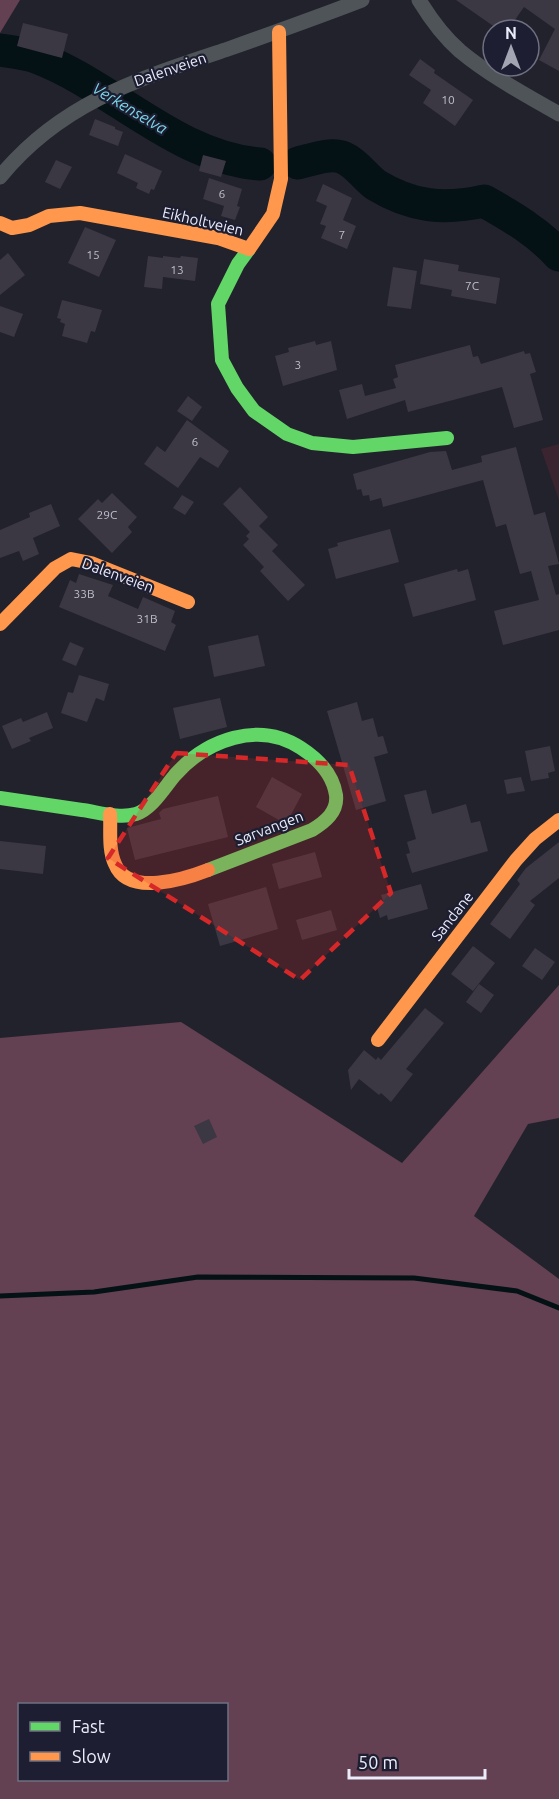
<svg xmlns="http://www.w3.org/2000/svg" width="559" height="1799" font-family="Ubuntu,sans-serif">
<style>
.green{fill:#39242f}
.forest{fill:#634052;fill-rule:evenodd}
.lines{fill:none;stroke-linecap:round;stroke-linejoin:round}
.stream{stroke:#041115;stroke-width:5}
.river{stroke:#041115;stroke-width:33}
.building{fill:#3b3843}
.street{stroke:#4f5459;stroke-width:15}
.fast{stroke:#63d668;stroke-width:14}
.slow{stroke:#ff974d;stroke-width:14}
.marked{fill:#d62828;fill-opacity:0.2;stroke:#d62828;stroke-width:4.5;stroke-dasharray:12 8;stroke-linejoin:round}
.labels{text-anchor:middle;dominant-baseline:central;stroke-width:4.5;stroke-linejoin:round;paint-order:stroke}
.number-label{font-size:12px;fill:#bebfcc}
.street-label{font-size:15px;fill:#eaecfa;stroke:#1d1e31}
.water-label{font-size:16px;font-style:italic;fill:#7ad8ea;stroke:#1d1e31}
</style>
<rect width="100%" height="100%" fill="#22222c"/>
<!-- green -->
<path class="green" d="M559 444V500L541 449Z"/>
<!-- forest -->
<path class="forest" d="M0 0H20L0 33Z
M559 985V1118L528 1124 474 1216 559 1279V1799H0V1038L181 1022 402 1163ZM20 1704H226V1780H20Z"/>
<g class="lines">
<!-- stream -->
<path class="stream" d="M0 1296 94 1292 198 1277 414 1278 517 1291 559 1308"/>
<!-- river -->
<path class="river" d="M0 50C12 52 25 53 36 57 113 86 175 157 260 164
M298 163C311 160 331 152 344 158 356 163 365 177 376 185 412 207 444 210 484 201 511 216 538 232 559 255"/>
</g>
<!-- building -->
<path class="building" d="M456 0H559V71L539 60 555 29 524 7 508 30H499Z
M23 23 68 34 62 58 17 46Z
M420 59 435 70 434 73 473 100 455 126 423 103 431 90 409 75Z
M95 119 115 127V129L123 132 118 146 89 135Z
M125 154 162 171 154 190 151 189 149 194 136 188 138 183 117 173Z
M203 155 226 161 221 177 199 171Z
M56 160 72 167 60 189 45 182Z
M209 178 242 189 237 206 240 207 235 220 221 216 224 206 203 199Z
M323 184 352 198 343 220 356 226 347 249 321 238 326 226 320 224 327 206 316 201Z
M85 227 116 240 99 277 68 263Z
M8 253 25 275 0 295V260Z
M148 256 163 258V256L180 258 181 256 198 258 195 281 163 277 162 289 144 287Z
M424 259 459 265 458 271 500 278 496 304 451 296 452 290 420 284Z
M393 267 417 271 411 309 387 306Z
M62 300 102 310 95 332 91 331 87 343 62 336 65 324 60 322 61 319 57 318Z
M0 306 23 314 14 337 0 332Z
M315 341 316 345 331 341 337 370 283 386 275 356 289 352 288 348Z
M470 345 473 357 478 356 481 364 524 351 525 354 530 353 536 372 530 374 543 420 514 428 502 387 408 412 405 400 347 419 339 390 362 384 365 396 396 388 393 379 398 377 395 365Z
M188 396 202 407 192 421 177 411Z
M187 420 229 451 218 468 200 457 178 488 144 464 157 446 165 452Z
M516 447 534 515 545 512 559 564 548 566 556 595 559 594V630L503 645 494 611 539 600 531 571 520 574 506 524 496 527 483 480 383 507 381 498 370 501 369 495 363 496 361 489 357 490 353 474 430 452 446 451 452 470 482 462 481 456Z
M240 487 268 517 259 526 278 545 272 551 305 585 288 601 260 571 264 567 243 545 249 539 246 536 250 532 223 504Z
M112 493 137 517 128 527 132 532 112 553 78 519 98 499 102 503Z
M182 495 194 502 185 515 173 508Z
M51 504 60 526 33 538 39 554 23 561 19 551 0 558V530L30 517 29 513Z
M390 529 399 562 336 579 328 549 338 546 337 543Z
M457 569 458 572 468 569 476 600 413 617 404 584Z
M79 574 113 585 108 596 138 609 143 597 175 611 171 622 176 625 165 651 59 607 70 580 76 583Z
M258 635 265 666 214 677 208 646Z
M70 642 84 648 76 666 62 660Z
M79 675 109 684 104 701 96 698 87 722 61 713 68 692 73 693Z
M220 698 227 727 180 739 173 708Z
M357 702 362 721 373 718 378 737 383 736 388 753 374 757 386 801 356 810 327 711Z
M47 712 53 728 29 738 31 741 12 749 2 726 21 718 23 722Z
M550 746 555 771 548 773 549 778 531 781 525 751Z
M272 777 302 794 286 824 256 807Z
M521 777 525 791 507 794 504 780Z
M426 790 432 814 466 804 471 823 480 821 488 851 412 873 406 854 410 853 407 842 416 839 404 795Z
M218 796 228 837 135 860 127 828 161 819 159 813 163 809Z
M0 841 46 846 43 874 0 869Z
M559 842V878L530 901 535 905 510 939 490 924 520 884 517 880 526 868Z
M315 852 322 877 279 889 272 864Z
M421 884 428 909 388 920 387 915 380 918 376 904 383 901 381 895Z
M266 887 278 929 220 946 208 904Z
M331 910 337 930 302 940 296 920Z
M473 946 495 963 473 991 451 974Z
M535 948 555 962 542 980 522 966Z
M479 984 494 995 481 1013 466 1002Z
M425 1008 444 1023 406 1069 413 1074 391 1102 381 1093 379 1095 359 1079 351 1090 348 1070 364 1050 376 1060 378 1057 381 1060Z
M209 1119 217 1137 203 1144 194 1126Z"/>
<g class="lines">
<!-- street -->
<path class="street" d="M419 0C430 18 444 37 460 51 490 76 526 95 559 114
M0 177C61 102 141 78 228 49 273 33 318 17 362 0"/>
<!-- fast -->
<path class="fast" d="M249 249 238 264 218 304 222 360 237 388 254 411 287 434 312 443 353 447 447 438
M0 798C27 802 54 806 82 810 98 812 119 819 136 814 152 809 164 788 175 775 206 740 259 720 301 748 318 759 333 775 336 795 338 812 325 822 312 830L208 870"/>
<!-- slow -->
<path class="slow" d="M0 223 12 228 29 225 49 216 80 213 218 238 249 249 273 214 281 179 279 32
M0 624 55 568 71 559 91 563 188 602
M110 814C111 830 108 849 115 864 128 897 185 879 208 870
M378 1040 516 860 535 839 559 820"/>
</g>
<!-- marked area -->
<path class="marked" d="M176 753 349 765 391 893 300 980 108 858Z"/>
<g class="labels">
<!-- number labels -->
<g class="number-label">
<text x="448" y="99">10</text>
<text x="222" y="193">6</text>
<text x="342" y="234">7</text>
<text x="93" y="254">15</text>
<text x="177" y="269">13</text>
<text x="472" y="285">7C</text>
<text x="298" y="364">3</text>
<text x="195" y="441">6</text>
<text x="107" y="514">29C</text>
<text x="84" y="593">33B</text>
<text x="147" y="618">31B</text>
</g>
<!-- street labels -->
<g class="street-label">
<text transform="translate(170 69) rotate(-19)">Dalenveien</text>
<text transform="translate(203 221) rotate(13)">Eikholtveien</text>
<text transform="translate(118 575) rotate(20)">Dalenveien</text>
<text transform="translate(269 828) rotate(-21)">Sørvangen</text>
<text transform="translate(452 916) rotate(-52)">Sandane</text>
</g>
<!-- water labels -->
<g class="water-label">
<text transform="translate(130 108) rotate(31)">Verkenselva</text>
</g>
</g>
<!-- legend -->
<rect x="18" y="1703" width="210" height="78" fill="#1d1e31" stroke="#6f7081" stroke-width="1.5"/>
<rect x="30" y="1722" width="30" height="9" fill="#63d668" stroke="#6f7081" stroke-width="1.5"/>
<text x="72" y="1733" font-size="18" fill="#eaecfa">Fast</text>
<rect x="30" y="1752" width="30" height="9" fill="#ff974d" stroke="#6f7081" stroke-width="1.5"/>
<text x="72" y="1763" font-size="18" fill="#eaecfa">Slow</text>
<!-- north arrow -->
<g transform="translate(511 48)"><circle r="28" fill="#1d1e31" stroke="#6f7081" stroke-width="1.5"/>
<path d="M0-4.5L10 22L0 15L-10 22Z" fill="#a4a5b2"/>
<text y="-9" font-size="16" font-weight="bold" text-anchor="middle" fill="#eaecfa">N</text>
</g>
<!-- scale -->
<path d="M349 1769v9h136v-9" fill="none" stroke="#eaecfa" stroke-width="3"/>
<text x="358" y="1769" font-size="18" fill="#eaecfa" stroke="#1d1e31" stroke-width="4.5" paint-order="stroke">50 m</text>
</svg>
